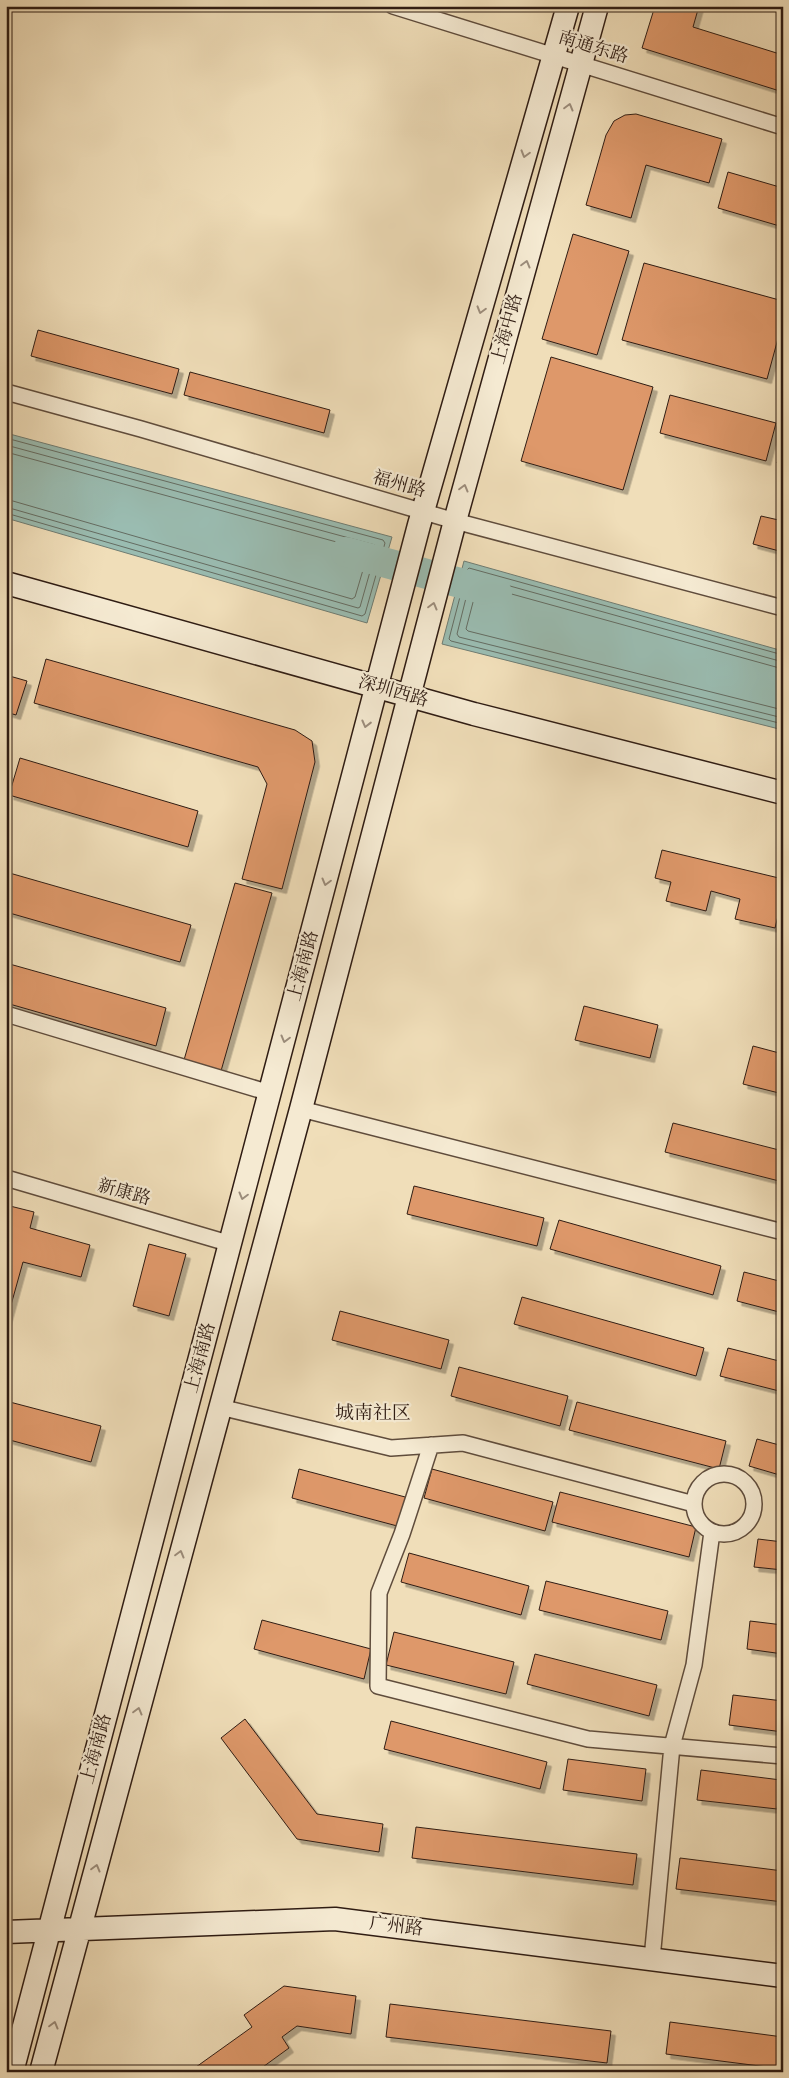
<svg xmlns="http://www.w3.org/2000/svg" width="789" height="2078" font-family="Vollkorn,'Noto Serif SC',serif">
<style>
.water{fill:#9abcb1;stroke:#6f7c72}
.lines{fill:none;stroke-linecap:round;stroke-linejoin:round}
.shore{stroke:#646c62;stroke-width:1}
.river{stroke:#9abcb1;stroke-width:30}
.building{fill:#de986a;stroke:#2f1c13;filter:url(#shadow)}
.street-casing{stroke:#5f4c3c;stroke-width:18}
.secondary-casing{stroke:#2f1c13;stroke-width:25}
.street{stroke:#f5ead2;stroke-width:15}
.secondary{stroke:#f5ead2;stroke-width:22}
.oneway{stroke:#9c8d7c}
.labels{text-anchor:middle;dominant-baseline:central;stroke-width:4.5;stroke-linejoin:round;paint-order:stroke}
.street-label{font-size:18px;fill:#2f1c13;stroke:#f5ead2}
.neighbourhood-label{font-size:19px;fill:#2f1c13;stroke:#f5ead2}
</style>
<defs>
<filter id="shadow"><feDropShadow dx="4.5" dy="4.5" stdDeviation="0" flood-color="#0004"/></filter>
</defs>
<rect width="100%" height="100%" fill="#f0deb9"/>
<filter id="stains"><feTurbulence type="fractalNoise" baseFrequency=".004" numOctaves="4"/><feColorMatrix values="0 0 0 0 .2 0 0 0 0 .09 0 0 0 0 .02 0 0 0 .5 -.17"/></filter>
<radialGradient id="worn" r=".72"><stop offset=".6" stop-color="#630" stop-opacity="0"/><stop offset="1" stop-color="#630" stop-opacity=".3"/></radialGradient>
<!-- water -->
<path class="water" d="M6 433 392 537 367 623 6 518Z
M464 561 783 651V730L442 644Z"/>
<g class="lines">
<!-- shore -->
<path class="shore" d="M6 438 383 540 385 543 365 614 362 616 6 513
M6 445 375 545 377 547 360 607 358 608 6 507
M6 452 366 550 368 553 355 597 352 599 6 499
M783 655 469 568 467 570 449 639 451 641 783 724
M783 662 474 576 471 578 457 634 459 637 783 718
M783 669 479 585 477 587 466 629 468 631 783 710"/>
<!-- river -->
<path class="river" d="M346 552 497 593"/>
</g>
<!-- building -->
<path class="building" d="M655 6H699L693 27 783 55V92L642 48Z
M636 114 722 139 709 183 646 165 631 218 586 205 606 135 614 121 625 115Z
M728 172 783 188V227L718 208Z
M573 234 629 251 597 355 542 339Z
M644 263 783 301V320L767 379 622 340Z
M38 330 179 369 172 394 31 356Z
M551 357 653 387 623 490 521 461Z
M190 372 330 410 324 433 184 395Z
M670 395 776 423 766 461 660 433Z
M783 444V464L777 463Z
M761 516 783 521V552L753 544Z
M46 659 295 730 312 741 315 762 282 889 242 879 267 784 258 767 34 703Z
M6 675 27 681 16 715 6 712Z
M20 758 198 811 188 847 9 795Z
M662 850 783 879V909L780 908 775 928 735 919 740 899 711 891 706 911 666 901 671 882 655 878Z
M6 872 191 925 180 962 6 912Z
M235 883 272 893 221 1071 184 1060Z
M6 963 166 1008 156 1046 6 1003Z
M584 1006 658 1025 650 1058 575 1040Z
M753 1046 783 1054V1094L743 1084Z
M673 1123 783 1151V1182L665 1152Z
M414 1186 544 1218 537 1246 407 1214Z
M6 1205 34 1212 30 1228 90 1245 81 1277 23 1262 6 1323Z
M559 1220 721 1266 713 1295 550 1249Z
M149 1244 186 1254 169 1316 133 1306Z
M744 1272 783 1282V1313L737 1301Z
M522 1297 704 1348 696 1376 514 1324Z
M340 1311 449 1340 441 1369 332 1340Z
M728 1348 783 1362V1392L720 1376Z
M459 1367 568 1396 560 1426 451 1396Z
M6 1401 101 1426 91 1462 6 1439Z
M577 1402 726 1441 719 1469 569 1430Z
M757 1439 783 1446V1476L749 1466Z
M299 1469 409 1498 401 1527 292 1498Z
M432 1469 553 1502 545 1531 424 1498Z
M560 1492 696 1527 689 1557 552 1522Z
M758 1539 783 1542V1570L754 1567Z
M409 1553 529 1586 521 1615 401 1582Z
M546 1581 668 1611 661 1640 539 1610Z
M262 1620 371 1649 364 1679 254 1649Z
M750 1621 783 1625V1654L747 1649Z
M394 1632 514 1662 506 1694 386 1665Z
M535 1654 657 1685 649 1716 527 1684Z
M733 1695 783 1701V1732L729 1725Z
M245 1719 317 1814 383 1824 379 1852 297 1839 221 1738Z
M391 1721 547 1762 540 1789 384 1749Z
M568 1759 646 1769 642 1801 563 1790Z
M701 1770 781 1780 777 1809 697 1800Z
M416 1827 637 1854 633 1885 412 1858Z
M680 1858 783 1871V1902L676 1889Z
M284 1986 356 1996 351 2034 297 2026 282 2037 289 2048 256 2072H189L252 2027 244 2015Z
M390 2004 611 2031 607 2063 386 2037Z
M670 2022 783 2037V2069L666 2054Z"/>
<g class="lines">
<defs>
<path id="street" d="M393 6 783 127
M6 392 141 429 455 521 783 608
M6 1014 270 1093
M301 1109 783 1232
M6 1178 231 1244
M220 1407 391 1448 463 1443 694 1504
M431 1445 402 1534 379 1593 378 1686 588 1739 783 1756
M694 1504a30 30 0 1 1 60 0a30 30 0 1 1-60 0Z
M652 1959 672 1746 694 1665 712 1532"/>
<path id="secondary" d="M6 583 474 714 783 793
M6 1932 335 1919 783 1976
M12 2072 419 525 568 6
M41 2072 301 1109 455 521 597 6"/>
</defs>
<!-- street casing -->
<use href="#street" class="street-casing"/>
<!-- secondary casing -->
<use href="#secondary" class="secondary-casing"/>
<!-- street -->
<use href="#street" class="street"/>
<!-- secondary -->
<use href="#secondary" class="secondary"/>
</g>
<!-- one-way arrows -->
<defs><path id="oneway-chevron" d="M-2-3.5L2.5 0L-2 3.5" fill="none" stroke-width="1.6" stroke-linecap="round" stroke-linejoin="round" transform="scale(1.25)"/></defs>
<g class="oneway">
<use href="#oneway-chevron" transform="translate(569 107) rotate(-75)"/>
<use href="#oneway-chevron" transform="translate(525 154) rotate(106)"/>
<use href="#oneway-chevron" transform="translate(526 264) rotate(-75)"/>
<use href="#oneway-chevron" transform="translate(481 310) rotate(106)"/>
<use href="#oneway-chevron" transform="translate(464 488) rotate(-75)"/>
<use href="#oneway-chevron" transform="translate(433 606) rotate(-75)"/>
<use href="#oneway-chevron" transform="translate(366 724) rotate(104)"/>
<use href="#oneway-chevron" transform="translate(326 882) rotate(105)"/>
<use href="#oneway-chevron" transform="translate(285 1039) rotate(105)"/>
<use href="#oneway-chevron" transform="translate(243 1196) rotate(105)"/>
<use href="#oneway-chevron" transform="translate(180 1554) rotate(-75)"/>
<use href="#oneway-chevron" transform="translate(138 1711) rotate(-75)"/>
<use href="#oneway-chevron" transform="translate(96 1868) rotate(-75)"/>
<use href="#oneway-chevron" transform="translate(54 2025) rotate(-75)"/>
</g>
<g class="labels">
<!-- street labels -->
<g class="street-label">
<text transform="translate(593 48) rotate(17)">南通东路</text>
<text transform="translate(508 329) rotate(-75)">上海中路</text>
<text transform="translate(399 485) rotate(16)">福州路</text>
<text transform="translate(393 692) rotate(16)">深圳西路</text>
<text transform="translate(304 966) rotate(-75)">上海南路</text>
<text transform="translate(124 1193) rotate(16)">新康路</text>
<text transform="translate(201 1358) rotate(-75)">上海南路</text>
<text transform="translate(97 1749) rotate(-75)">上海南路</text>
<text transform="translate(396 1927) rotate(7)">广州路</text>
</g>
<!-- neighbourhood labels -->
<g class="neighbourhood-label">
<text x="373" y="1414">城南社区</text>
</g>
</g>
<!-- margin -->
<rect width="789" height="2078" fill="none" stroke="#f0deb9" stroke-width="25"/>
<rect x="8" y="8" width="774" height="2063" fill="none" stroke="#2f1c13" stroke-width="2.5"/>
<rect x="12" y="12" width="764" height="2053" fill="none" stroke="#2f1c13"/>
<rect width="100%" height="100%" filter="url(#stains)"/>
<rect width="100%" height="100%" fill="url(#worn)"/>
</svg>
